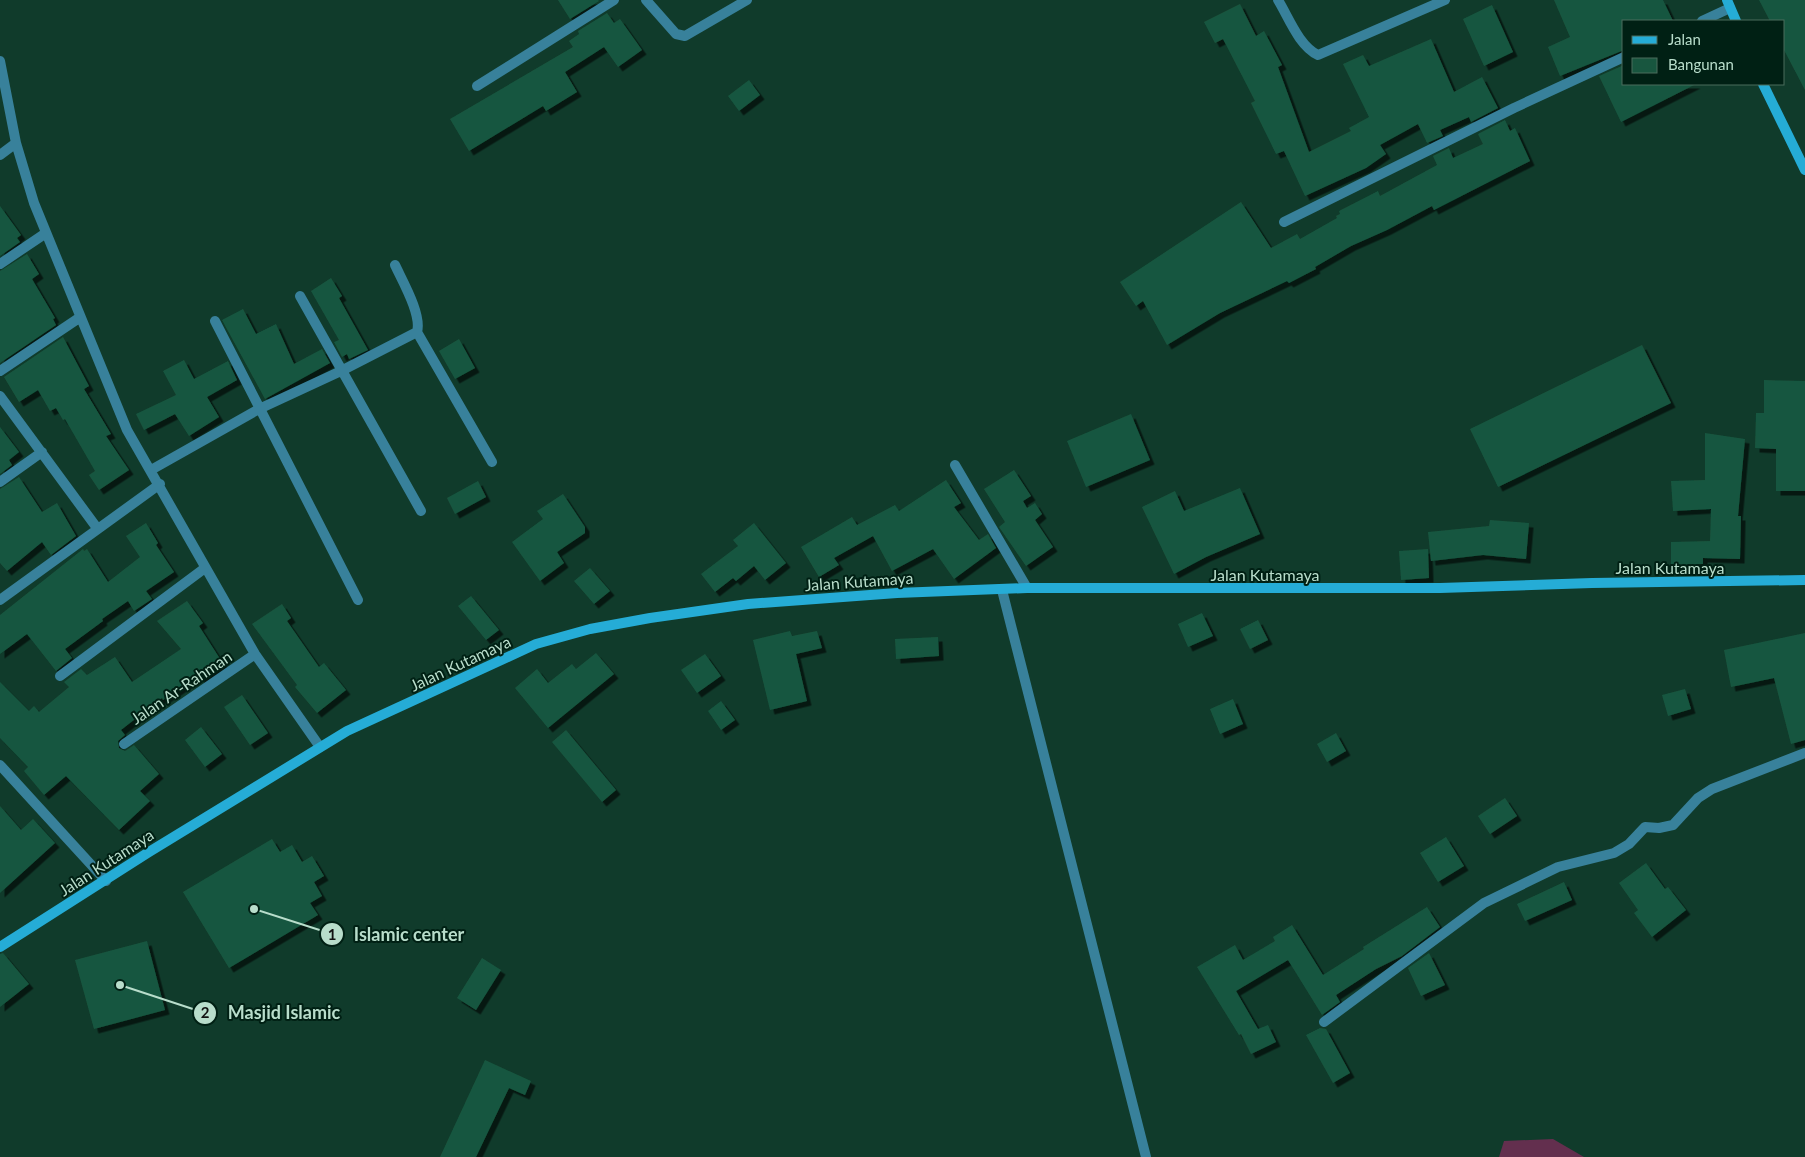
<svg xmlns="http://www.w3.org/2000/svg" width="1805" height="1157" font-family="Lato,sans-serif">
<style>
.green{fill:#632f4e}
.building{fill:#18563f;filter:url(#shadow)}
.lines{fill:none;stroke-linecap:round;stroke-linejoin:round}
.street{stroke:#38819b;stroke-width:10}
.secondary{stroke:#25acd6;stroke-width:10}
.labels{text-anchor:middle;dominant-baseline:central;stroke-width:4;stroke-linejoin:round;paint-order:stroke}
.street-label{font-size:16px;fill:#b8ddcb;stroke:#002014}
.leader{fill:none;stroke:#b8ddcb;stroke-width:2}
.callout-dot{fill:#b8ddcb;stroke:#002014;stroke-width:2}
.mark-label{font-size:15px;text-anchor:middle;font-weight:bold;fill:#111}
.callout-label{font-size:18px;text-anchor:middle;font-weight:bold;fill:#b8ddcb;stroke:#002014;stroke-width:4;stroke-linejoin:round;paint-order:stroke}
</style>
<defs>
<filter id="shadow"><feDropShadow dx="4.5" dy="4.5" stdDeviation="0" flood-color="#0009"/></filter>
</defs>
<rect width="100%" height="100%" fill="#103b2b"/>
<!-- green -->
<path class="green" d="M1553 1139 1584 1157H1499L1504 1141Z"/>
<!-- building -->
<path class="building" d="M558 0H598L599 1 570 19Z
M1554 0H1663L1673 21H1624V50L1560 76 1548 47 1570 37Z
M1759 0H1805V90L1784 50V21H1770Z
M1240 4 1256 36 1264 31 1282 65 1278 67 1309 152 1351 131 1349 128 1369 117 1343 64 1363 55 1369 66 1431 39 1454 92 1482 77 1498 108 1471 122 1469 117 1440 130 1443 136 1427 143 1418 124 1380 145 1386 154 1366 168 1305 196 1284 151 1276 154 1251 103 1255 101 1223 39 1215 43 1204 22Z
M1492 5 1513 52 1484 66 1463 19Z
M607 13 614 23 620 19 642 50 618 67 604 47 565 72 577 92 546 111 543 106 469 151 450 119 573 47 569 41 579 34 578 31Z
M1624 65V84H1696L1621 122 1599 76Z
M749 80 760 95 739 111 728 96Z
M1505 120 1510 131 1515 128 1530 161 1434 210 1432 206 1387 230 1351 246 1315 267 1316 269 1289 283 1287 281 1220 313 1167 345 1143 301 1136 306 1120 282 1241 202 1271 248 1297 234 1300 239 1337 218 1336 216 1340 214 1339 211 1378 191 1380 196 1437 165 1433 156 1449 148 1453 158 1483 144 1478 134Z
M0 206 21 235 17 238 20 242 0 256Z
M27 254 39 274 32 279 55 318 53 319 56 325 0 363V271Z
M331 278 342 296 339 298 368 350 349 359 347 354 342 357 334 342 339 340 311 291Z
M243 309 256 334 276 324 294 364 322 349 330 363 265 399 222 320Z
M63 337 89 386 84 389 111 434 106 436 129 470 99 490 89 475 95 471 65 419 63 420 56 408 50 411 38 390 19 402 4 377Z
M459 339 475 368 455 379 439 351Z
M1642 345 1671 403 1498 487 1470 429Z
M184 360 194 379 228 361 237 380 207 397 219 417 189 436 175 414 144 430 136 414 176 395 163 371Z
M1764 380 1805 381V491H1776V449L1755 448 1756 413H1764Z
M1131 414 1150 460 1086 487 1067 441Z
M0 427 19 452 9 460 12 465 0 474Z
M1705 433 1745 439 1738 516H1741L1740 559 1703 558V564L1671 565V542L1710 541 1711 509 1673 511 1671 481 1705 480Z
M1014 470 1031 496 1023 501 1027 508 1035 503 1042 514 1035 520 1053 547 1026 566 999 527 1005 522 984 489Z
M19 477 42 512 57 503 76 536 51 555 42 542 7 571 0 563V489Z
M946 480 961 503 954 507 979 540 988 534 996 548 954 579 933 549 892 571 873 536 834 558 839 565 819 577 801 547 852 517 857 525 895 505 899 511Z
M478 481 486 497 455 514 447 498Z
M1240 488 1260 534 1206 557 1174 574 1142 507 1175 491 1184 511Z
M563 494 585 527V533L557 552 564 563 540 581 512 542 543 519 537 511Z
M1490 520 1529 523 1526 559 1483 555 1431 561 1428 532 1489 526Z
M146 523 158 543 156 545 174 572 146 591 152 599 134 611 128 601 102 619 103 621 65 649 72 658 56 671 27 634 0 654V615L83 549 84 551 87 549 108 582 140 557 126 536Z
M754 523 786 563 765 580 754 566 736 581 733 578 715 592 701 574 738 546 733 540Z
M1428 549 1429 578 1401 580 1399 551Z
M590 568 610 591 594 604 574 581Z
M471 596 499 630 486 640 458 606Z
M187 601 203 623 199 626 224 665 201 680 199 676 163 700 162 698 121 730 125 735 118 741 119 748 125 751 134 745 159 774 140 791 150 801 119 830 66 776 44 795 24 771 28 767 0 738V682L29 711 34 706 39 712 69 687 64 682 81 669 87 675 115 657 132 682 181 649 157 621Z
M282 604 291 618 287 621 319 667 324 663 346 690 317 713 295 687 297 685 252 624Z
M1202 613 1213 636 1188 647 1178 624Z
M1258 620 1268 640 1250 649 1240 629Z
M790 631 792 636 817 631 822 648 796 654 807 701 770 710 753 640Z
M1805 633V740L1791 744 1774 678 1731 687 1724 650Z
M938 637 939 656 896 659 895 639Z
M596 653 614 674 548 728 515 688 537 669 548 683 572 664 576 669Z
M705 654 721 676 697 693 681 670Z
M1685 689 1691 709 1668 716 1662 695Z
M242 695 268 733 250 745 224 707Z
M1233 699 1243 724 1220 734 1210 709Z
M721 701 735 720 721 730 708 711Z
M201 727 222 754 205 767 185 740Z
M566 730 616 790 602 802 552 742Z
M1336 733 1346 751 1327 762 1317 744Z
M1505 798 1517 816 1490 834 1478 816Z
M0 806 21 830 33 819 55 843 0 893Z
M1446 837 1464 866 1438 882 1420 853Z
M272 839 280 852 292 845 302 862 312 856 324 876 314 882 322 896 310 903 318 915 229 968 183 892Z
M1646 863 1665 889 1668 887 1686 910 1652 937 1634 913 1638 910 1619 883Z
M1564 882 1572 900 1525 921 1517 904Z
M1427 907 1440 927 1402 956 1376 969 1336 995 1340 1002 1322 1015 1288 960 1236 991 1258 1029 1268 1025 1276 1042 1251 1054 1241 1034 1239 1035 1197 967 1235 945 1243 960 1275 941 1273 937 1292 925 1323 975 1364 949 1363 947Z
M147 941 165 1010 94 1029 75 960Z
M3 953 29 984 0 1007V954Z
M1429 953 1445 985 1421 996 1408 968Z
M482 958 501 970 476 1010 457 998Z
M1320 1028 1326 1029 1350 1073 1333 1083 1306 1035Z
M485 1060 531 1081 525 1095 509 1088 476 1157H440Z"/>
<g class="lines">
<!-- street -->
<path class="street" d="M646 0 676 34 685 36 747 0
M1278 0C1289 18 1299 46 1318 55L1445 0
M1702 21 1730 8
M0 61 16 143 34 203 127 430 255 654 320 747
M477 86 614 0
M0 155 16 143
M1284 222 1514 108 1624 57
M0 264 46 233
M300 296 421 511
M215 321 358 600
M417 332 492 462
M0 371 79 318
M0 396 97 528
M955 465 1027 588
M151 470 259 409 341 371 417 332C422 315 403 282 395 265
M0 482 42 452
M1002 590 1146 1157
M0 600 160 484
M60 676 205 568
M124 744 255 654
M0 765 106 881
M1324 1022 1484 903 1558 867 1614 853 1629 844 1645 827 1659 828 1673 825 1698 798 1712 789 1805 753"/>
<!-- secondary -->
<path class="secondary" d="M1727 0 1736 21
M1763 84 1805 170
M0 947 149 852 347 731 536 644 590 629 650 618 748 604 897 593 1027 588H1440L1592 583 1805 580"/>
</g>
<g class="labels">
<!-- street labels -->
<g class="street-label">
<text x="1670" y="567">Jalan Kutamaya</text>
<text x="1265" y="574">Jalan Kutamaya</text>
<text transform="translate(859 581) rotate(-4)">Jalan Kutamaya</text>
<text transform="translate(460 663) rotate(-25)">Jalan Kutamaya</text>
<text transform="translate(181 687) rotate(-34)">Jalan Ar-Rahman</text>
<text transform="translate(106 862) rotate(-33)">Jalan Kutamaya</text>
</g>
</g>
<!-- callouts -->
<path class="leader" d="M254 909L332 934M120 985L205 1013"/>
<g class="callout-dot">
<circle cx="254" cy="909" r="5"/>
<circle cx="120" cy="985" r="5"/>
<circle cx="332" cy="934" r="12"/>
<circle cx="205" cy="1013" r="12"/>
</g>
<g class="mark-label">
<text x="332" y="940">1</text>
<text x="205" y="1018">2</text>
</g>
<g class="callout-label">
<text x="409" y="941">Islamic center</text>
<text x="284" y="1019">Masjid Islamic</text>
</g>
<!-- legend -->
<rect x="1622" y="20" width="162" height="65" fill="#002014" stroke="#4a6c5d"/>
<rect x="1632" y="36" width="25" height="8" fill="#25acd6" stroke="#4a6c5d"/>
<text x="1668" y="45" font-size="15" fill="#b8ddcb">Jalan</text>
<rect x="1632" y="58" width="25" height="15" fill="#18563f" stroke="#4a6c5d"/>
<text x="1668" y="70" font-size="15" fill="#b8ddcb">Bangunan</text>
</svg>
